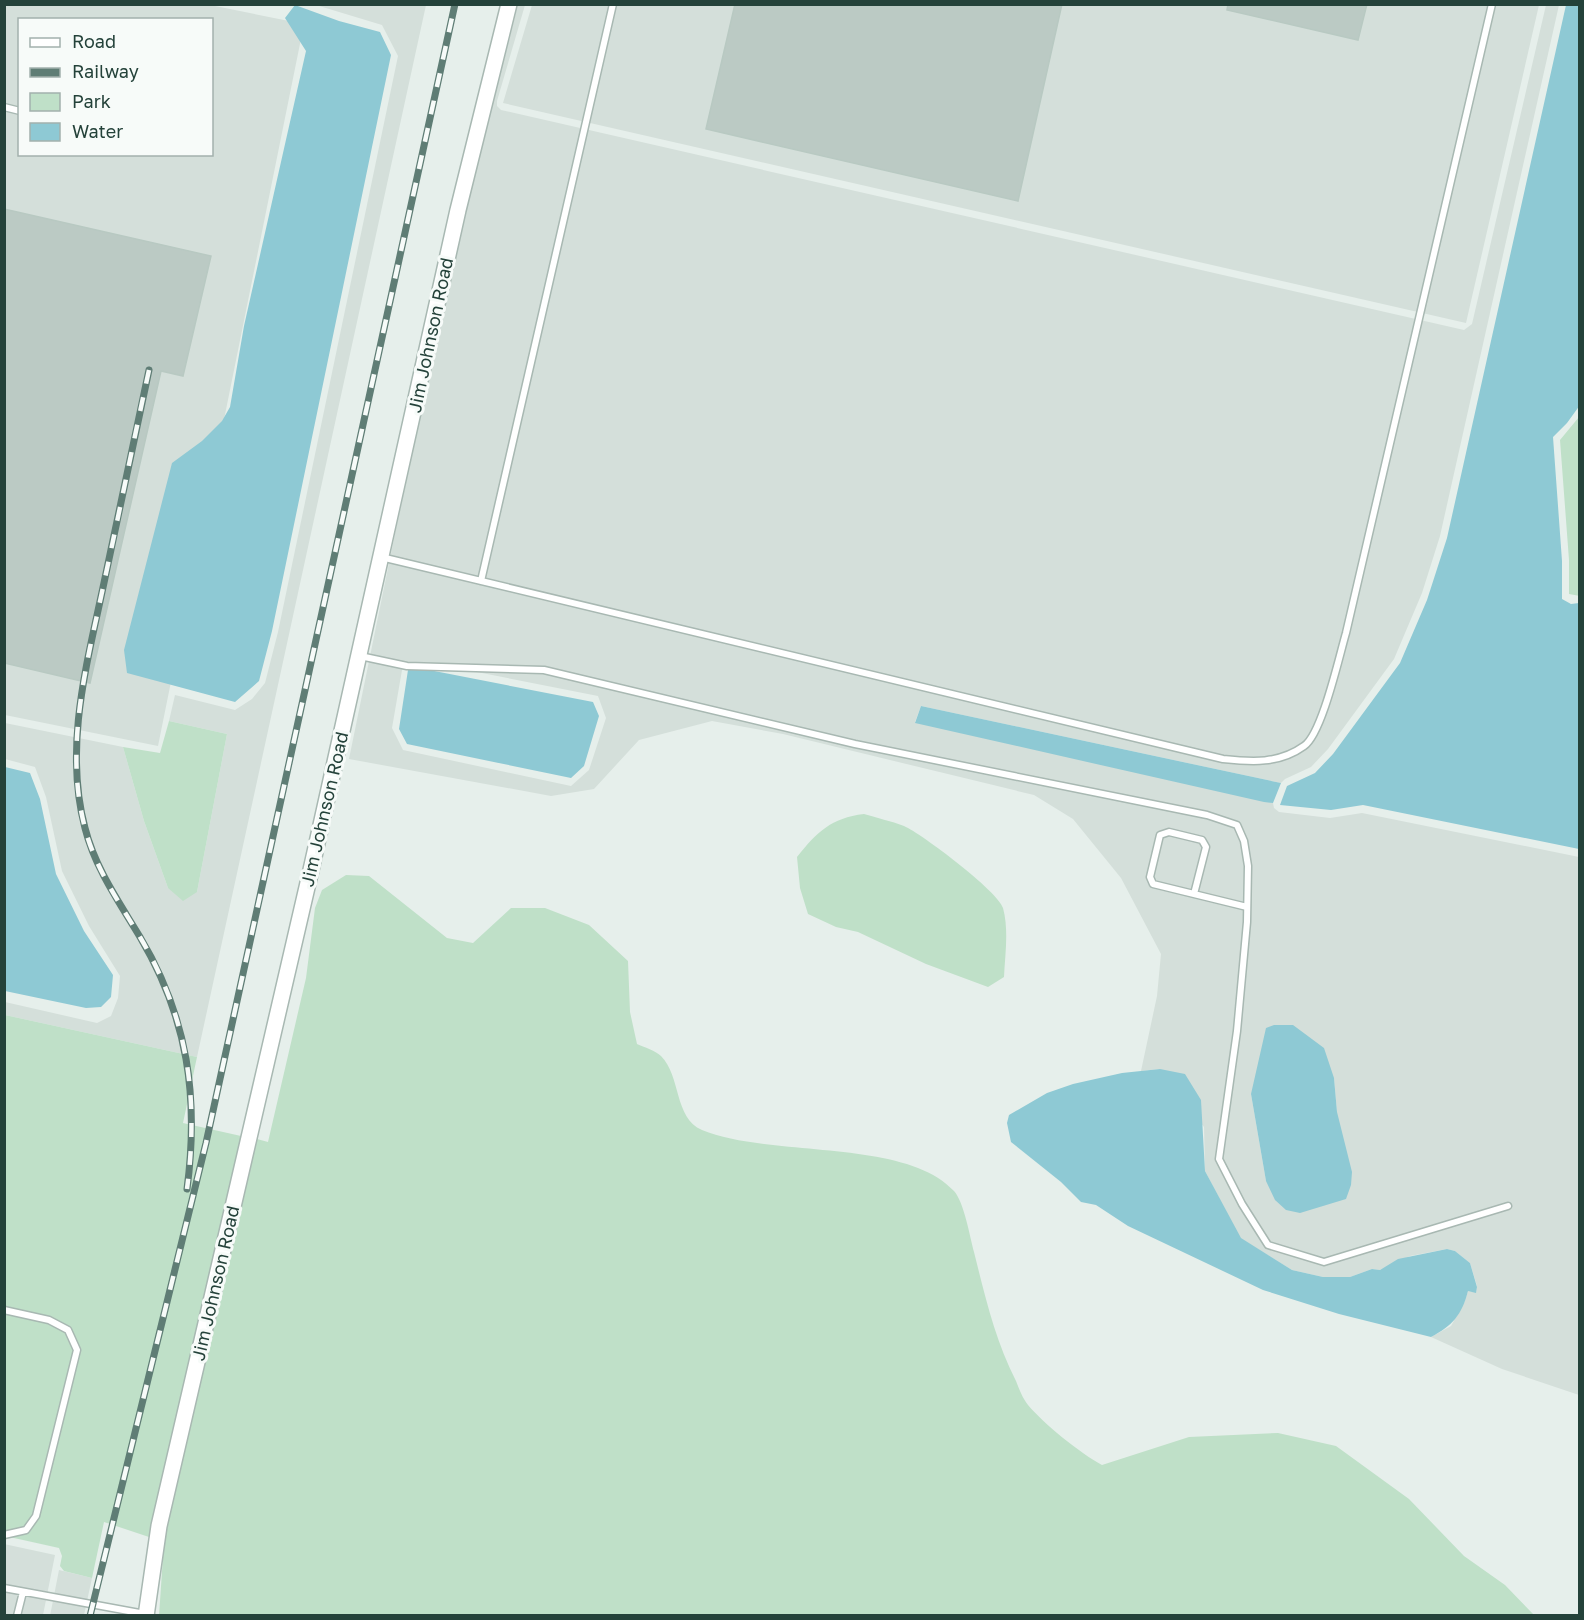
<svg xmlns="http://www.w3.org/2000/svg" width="1584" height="1620" font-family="'Golos Text',sans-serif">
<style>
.built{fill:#d4dfda;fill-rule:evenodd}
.green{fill:#bfe0c8}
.water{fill:#8ec9d4}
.building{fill:#bbcac4;stroke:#b8c9c2;stroke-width:1.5}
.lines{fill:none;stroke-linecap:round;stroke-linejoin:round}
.service-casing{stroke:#a8b8b2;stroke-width:9}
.tertiary-casing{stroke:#a8b8b2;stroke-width:18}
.service{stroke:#fff;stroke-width:6}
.tertiary{stroke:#fff;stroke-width:15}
.rail-casing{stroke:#5f7d75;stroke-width:7}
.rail{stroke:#f7fbf9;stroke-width:4.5;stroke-dasharray:14;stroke-linecap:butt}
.labels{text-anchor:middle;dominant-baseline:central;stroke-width:6;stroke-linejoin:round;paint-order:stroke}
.street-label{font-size:18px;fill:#24423a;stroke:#f7fbf9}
</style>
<rect width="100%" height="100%" fill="#e6efeb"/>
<!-- built -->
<path class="built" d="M4 5H210L304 24 158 746 5 715ZM20 20H212V154H20Z
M316 5H426L197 1057 5 1015V1002L97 1023 111 1016 118 998 120 976 89 926 62 871 46 797 35 767 5 759V723L123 747 144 821 168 888 197 892 227 734 169 721 175 695 235 710 252 699 265 683 278 632 398 56 382 25Z
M518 5H525L497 101V106L501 110 1464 330 1472 324 1546 5H1559L1440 536 1422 593 1394 659 1328 749 1311 767 1285 779 1281 783 921 706 915 722 1273 803 1274 808 1279 812 1330 818 1362 813 1579 857V1395L1502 1369 1431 1337 1451 1326 1465 1301 1468 1291 1476 1292 1477 1286 1470 1263 1455 1251 1447 1249 1410 1256 1380 1270 1372 1269 1350 1277H1323L1292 1270 1240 1238 1205 1171 1204 1127 1160 1069 1141 1071 1157 996 1161 954 1121 878 1073 819 1034 795 783 734 712 721 639 740 594 789 551 796 349 759 397 524 465 212ZM426 662 598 696 606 718 589 770 571 786 403 750 392 728 402 670 408 663ZM1334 1078 1337 1112 1266 1181 1251 1094Z
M532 5H1539L1466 323 503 103Z
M4 1544 55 1555 43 1615H5Z
M59 1570 92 1578 84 1615 50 1616Z"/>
<!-- green -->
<path class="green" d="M1579 417 1580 596 1569 594V560L1560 440Z
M169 721 227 734 197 892 183 901 168 888 144 821 123 747 160 753Z
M864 814C877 818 891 821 904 826 922 834 998 891 1003 908 1009 930 1005 955 1004 977L988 987 926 964 858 932 836 927 808 914 800 888 797 857C817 832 831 818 864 814Z
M346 875 369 876 447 938 473 943 511 908H545L589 925 628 961 630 1012 637 1044C644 1047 656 1051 661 1056 681 1076 674 1118 702 1130 770 1158 905 1138 954 1191 964 1202 970 1237 974 1252 985 1296 995 1340 1016 1381 1019 1389 1023 1399 1028 1405 1044 1424 1080 1453 1102 1465L1189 1437 1278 1433 1336 1446 1409 1499 1464 1556 1505 1585 1534 1615 159 1616 164 1542 257 1139 268 1142 306 978 315 908 322 890Z
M5 1015 197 1057 183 1123 241 1136 149 1537 104 1522 92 1578 64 1571 60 1566 62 1556 59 1548 5 1536Z"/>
<!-- water -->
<path class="water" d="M295 5 339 21 380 32 391 55 272 631 259 681 235 702 127 673 124 650 172 463 202 441 222 421 230 407 244 326 306 51 285 18Z
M1566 5H1580V405L1567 423 1553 437 1562 561V599L1571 604 1579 603V849L1363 805 1331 810 1280 805 1287 786 1315 773 1333 754 1400 663 1427 600 1447 538Z
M424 669 593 702 599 716 584 766 571 778 407 744 399 729 408 670Z
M921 706 1281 783 1273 803 1264 802 915 723Z
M5 767 30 773 40 799 56 874 84 931 113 975 111 997 101 1007 86 1008 5 991Z
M1274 1025H1293L1324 1048 1334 1078 1337 1112 1352 1172 1351 1185 1346 1199 1300 1213 1286 1210 1275 1200 1266 1181 1251 1094 1266 1028Z
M1160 1069 1185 1074 1201 1100 1205 1171 1241 1238 1292 1270 1323 1277H1350L1372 1269 1380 1270 1398 1259 1447 1249 1455 1251 1470 1263 1477 1287 1476 1293 1468 1291C1462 1315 1452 1326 1431 1337L1339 1314 1263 1290 1128 1226 1096 1205 1081 1202 1061 1182 1011 1142 1007 1123 1009 1115 1047 1093 1073 1084 1122 1073Z"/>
<!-- building -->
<path class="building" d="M735 4H1062L1018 201 706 129Z
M1228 4H1367L1358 40 1227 10Z
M4 209 211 256 183 376 161 371 90 683 4 663Z"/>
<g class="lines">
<defs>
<path id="service" d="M4 107 20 111
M381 557 1223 759C1252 762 1279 764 1304 746 1322 734 1339 657 1346 633L1492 4
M481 581 613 4
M360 656 407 666 544 670 855 744 1207 815 1237 825 1244 841 1248 866 1247 922 1237 1031 1219 1159 1242 1204 1268 1245 1324 1262 1508 1206
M1194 894 1206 847 1202 840 1169 832 1160 835 1150 877 1153 884 1247 907
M4 1310 49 1320 68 1330 77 1350 36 1516 26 1530 4 1535
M4 1588 145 1614
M17 1616 23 1592"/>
<path id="tertiary" d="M146 1616 159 1526 311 870 458 210 509 4"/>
</defs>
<!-- service casing -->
<use href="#service" class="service-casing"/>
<!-- tertiary casing -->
<use href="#tertiary" class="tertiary-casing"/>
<!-- service -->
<use href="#service" class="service"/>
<!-- tertiary -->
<use href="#tertiary" class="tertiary"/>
<defs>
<path id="rail" d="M149 370C134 439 120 509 105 578 88 660 63 745 85 828 95 868 119 902 140 937 188 1018 199 1097 187 1189
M90 1616 206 1143 455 4"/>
</defs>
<!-- rail casing -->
<use href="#rail" class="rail-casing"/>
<!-- rail -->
<use href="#rail" class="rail"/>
</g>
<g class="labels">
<!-- street labels -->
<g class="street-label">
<text transform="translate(430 335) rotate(-78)">Jim Johnson Road</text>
<text transform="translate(324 809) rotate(-77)">Jim Johnson Road</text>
<text transform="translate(215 1283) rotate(-77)">Jim Johnson Road</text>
</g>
</g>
<!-- border -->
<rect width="1584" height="1620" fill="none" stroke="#24423a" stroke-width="12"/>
<!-- legend -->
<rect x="18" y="18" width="195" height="138" fill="#f7fbf9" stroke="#a3b1ad" stroke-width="1.5"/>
<rect x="30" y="38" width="30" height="9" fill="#ffffff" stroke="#a3b1ad" stroke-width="1.5"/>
<text x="72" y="48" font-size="18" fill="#24423a">Road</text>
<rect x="30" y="68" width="30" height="9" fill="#5f7d75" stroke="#a3b1ad" stroke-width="1.5"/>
<text x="72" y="78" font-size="18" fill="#24423a">Railway</text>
<rect x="30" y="93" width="30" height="18" fill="#bfe0c8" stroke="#a3b1ad" stroke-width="1.5"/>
<text x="72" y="108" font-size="18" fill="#24423a">Park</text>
<rect x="30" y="123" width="30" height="18" fill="#8ec9d4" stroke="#a3b1ad" stroke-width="1.5"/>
<text x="72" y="138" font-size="18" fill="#24423a">Water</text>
</svg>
